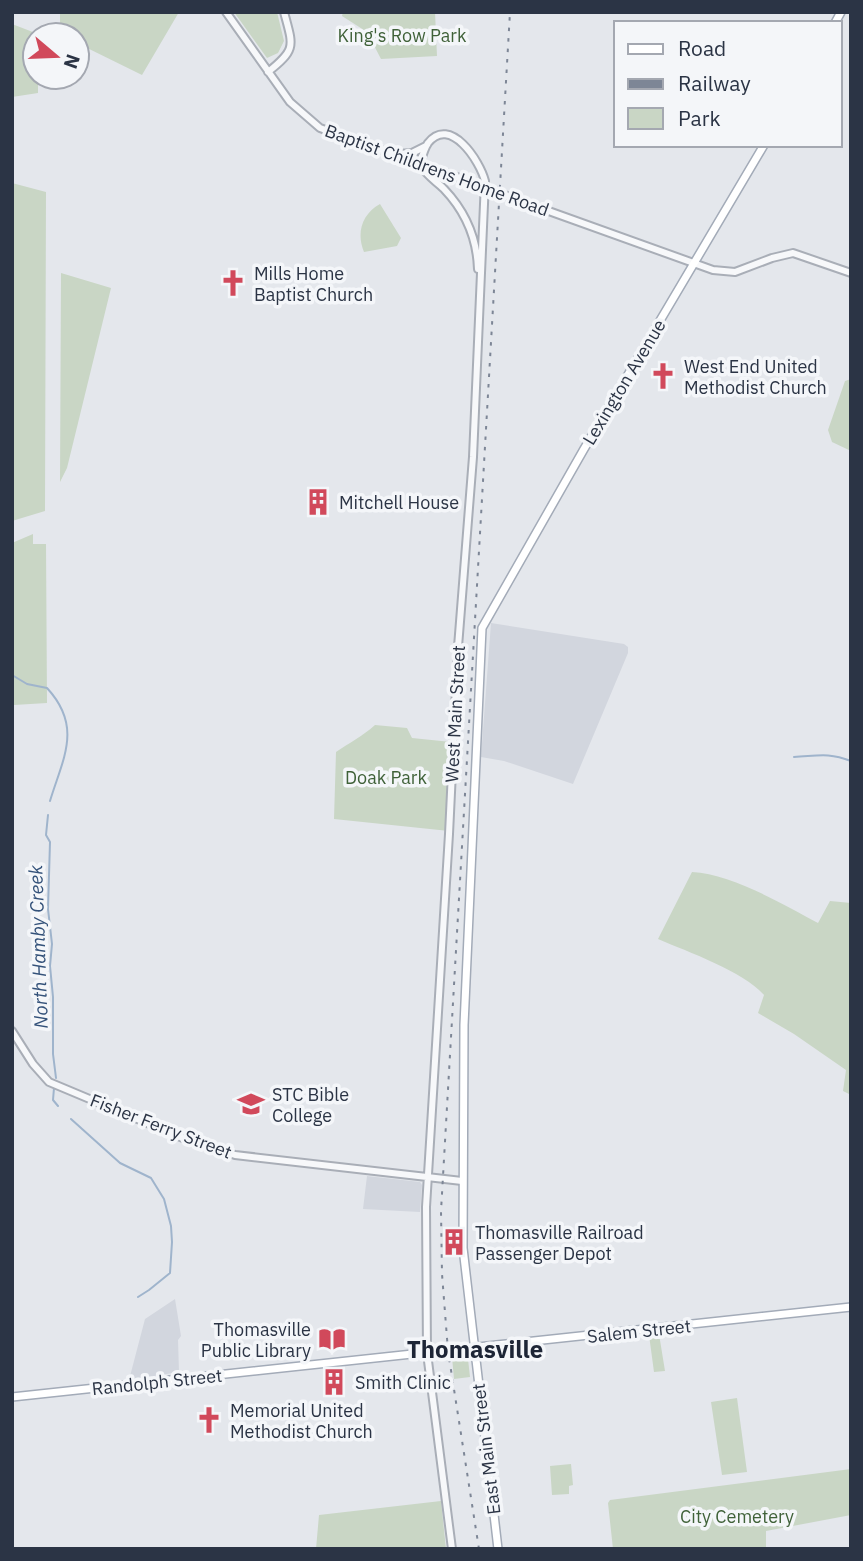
<svg xmlns="http://www.w3.org/2000/svg" width="863" height="1561" font-family="'IBM Plex Sans',sans-serif">
<style>
.built{fill:#d2d6de}
.green{fill:#c9d6c5}
.lines{fill:none;stroke-linecap:round;stroke-linejoin:round}
.stream{stroke:#9fb4cc;stroke-width:2}
.minor-casing{stroke:#a9aeb7;stroke-width:10}
.major-casing{stroke:#a3abb8;stroke-width:10}
.minor{stroke:#f7f8fa;stroke-width:6}
.major{stroke:#fff;stroke-width:7}
.rail{stroke:#7d8696;stroke-width:2;stroke-dasharray:3.5 7;stroke-linecap:butt}
.minor-bridge-casing{stroke:#a9aeb7;stroke-width:10;stroke-linecap:butt}
.minor-bridge{stroke:#f7f8fa;stroke-width:6}
.labels{text-anchor:middle;dominant-baseline:central;stroke-width:7;stroke-linejoin:round;paint-order:stroke}
.park-label{font-size:18px;fill:#3f6138;stroke:#f4f6f9}
.street-label{font-size:18px;fill:#2b3445;stroke:#f4f6f9}
.poi-label{font-size:18px;fill:#2b3445;stroke:#f4f6f9;text-anchor:start}
.water-label{font-size:19px;font-style:italic;fill:#34527a;stroke:#f4f6f9}
.district-label{font-size:24px;font-weight:bold;fill:#1d2536;stroke:#f4f6f9}
</style>
<rect width="100%" height="100%" fill="#e4e7ec"/>
<!-- built -->
<path class="built" d="M491 623 624 644 628 647V653L573 784 504 761 481 757Z
M367 1176 420 1182 422 1185 420 1212 363 1209Z
M175 1299 181 1336 178 1340 179 1372 129 1380 145 1319Z"/>
<!-- green -->
<path class="green" d="M60 12H179L142 75 77 43V35H60Z
M234 12H277L284 41 278 53 267 58Z
M343 12H435L437 56 381 59 367 32 342 16Z
M12 24 38 34 35 35V77H38V93L12 97Z
M12 183 46 192 45 511 12 521Z
M380 204 401 238 397 246 364 252C356 233 362 214 380 204Z
M61 273 111 288 67 468 60 482Z
M851 379V451L832 442 828 430 845 381Z
M33 534V544H46L47 703 14 705 12 704V543Z
M375 725 407 728 412 738 451 742 449 831 334 819 336 752C349 743 363 736 375 725Z
M692 872C731 874 783 904 818 923L830 901 851 903V1095L843 1091 846 1070 794 1034 758 1013 764 995C743 971 688 952 658 939Z
M659 1334 665 1371 654 1372 649 1335Z
M463 1355 468 1359 470 1377 454 1379 452 1357Z
M737 1398 747 1472 722 1475 711 1402Z
M571 1464 573 1485 569 1486V1494L552 1495 550 1466Z
M851 1469V1515L766 1531V1549H613L608 1503 610 1500Z
M441 1501 446 1549H316L319 1515Z"/>
<g class="lines">
<!-- stream -->
<path class="stream" d="M12 675 27 684 47 688C83 727 63 758 50 801
M794 757C817 756 828 752 851 761
M48 815 46 835 50 842 48 909 52 944 50 966 53 997V1054L56 1078
M54 1088 53 1100 58 1106
M71 1119 120 1163 151 1178 159 1191 164 1199 171 1226 172 1242 170 1273 149 1290 138 1297"/>
<defs>
<path id="minor" d="M226 12 290 102 320 128 465 180
M268 72C297 49 293 46 284 12
M398 154 412 153 426 146
M420 164C422 157 424 149 428 143 450 115 480 161 485 181L473 457 458 647 449 834 426 1207 427 1353 452 1549
M421 166C427 176 436 181 444 189 465 211 477 239 478 269
M518 200 713 270 735 272 772 258 793 253 851 273
M12 1031 33 1064 49 1082 185 1139 235 1155 462 1181"/>
<path id="major" d="M835 23 841 12
M12 1397 851 1307
M498 1549 463 1248 464 1025 482 628 584 449 764 145"/>
</defs>
<!-- minor casing -->
<use href="#minor" class="minor-casing"/>
<!-- major casing -->
<use href="#major" class="major-casing"/>
<!-- minor -->
<use href="#minor" class="minor"/>
<!-- major -->
<use href="#major" class="major"/>
<!-- rail -->
<path class="rail" d="M479 1549 448 1351 442 1274 441 1211 510 12"/>
<defs>
<path id="minor-bridge" d="M465 180 518 200"/>
</defs>
<!-- minor-bridge casing -->
<use href="#minor-bridge" class="minor-bridge-casing"/>
<!-- minor-bridge -->
<use href="#minor-bridge" class="minor-bridge"/>
</g>
<!-- icons -->
<defs>
<symbol id="church-bare" viewBox="-9 -9 18 18"><path d="M-1.2-6h2.4v3.5h3.3v2.4h-3.3V6h-2.4V-.1h-3.3v-2.4h3.3Z" fill="#d1495b" stroke="#f4f6f9" stroke-width="2.5" paint-order="stroke"/></symbol>
<symbol id="building-bare" viewBox="-9 -9 18 18"><path d="M-4-6H4V6H1V3H-1V6H-4ZM-2.5-4.3h1.7v1.8h-1.7ZM.8-4.3h1.7v1.8H.8ZM-2.5-1h1.7V.8h-1.7ZM.8-1h1.7V.8H.8Z" fill="#d1495b" stroke="#f4f6f9" stroke-width="2.5" paint-order="stroke"/></symbol>
<symbol id="university-bare" viewBox="-9 -9 18 18"><path d="M0-5L7-2L0 1L-7-2ZM-4 1L0 2.5L4 1V4Q0 6-4 4Z" fill="#d1495b" stroke="#f4f6f9" stroke-width="2.5" paint-order="stroke"/></symbol>
<symbol id="library-bare" viewBox="-9 -9 18 18"><path d="M-6-4Q-3-5.5-.7-3.5V5Q-3 3-6 4ZM6-4Q3-5.5 .7-3.5V5Q3 3 6 4Z" fill="#d1495b" stroke="#f4f6f9" stroke-width="2.5" paint-order="stroke"/></symbol>
</defs>
<g fill-rule="evenodd">
<use href="#church-bare" x="214" y="264" width="38" height="38"/>
<use href="#church-bare" x="644" y="357" width="38" height="38"/>
<use href="#building-bare" x="299" y="483" width="38" height="38"/>
<use href="#university-bare" x="232" y="1085" width="38" height="38"/>
<use href="#building-bare" x="435" y="1223" width="38" height="38"/>
<use href="#library-bare" x="313" y="1320" width="38" height="38"/>
<use href="#building-bare" x="315" y="1363" width="38" height="38"/>
<use href="#church-bare" x="190" y="1401" width="38" height="38"/>
</g>
<g class="labels">
<!-- park labels -->
<g class="park-label">
<text x="402" y="35">King's Row Park</text>
<text x="386" y="777">Doak Park</text>
<text x="737" y="1516">City Cemetery</text>
</g>
<!-- street labels -->
<g class="street-label">
<text transform="translate(437 170) rotate(20)">Baptist Childrens Home Road</text>
<text transform="translate(624 382) rotate(-59)">Lexington Avenue</text>
<text transform="translate(455 714) rotate(-87)">West Main Street</text>
<text transform="translate(161 1126) rotate(21)">Fisher Ferry Street</text>
<text transform="translate(639 1331) rotate(-6)">Salem Street</text>
<text transform="translate(157 1382) rotate(-6)">Randolph Street</text>
<text transform="translate(486 1449) rotate(-97)">East Main Street</text>
</g>
<!-- poi labels -->
<g class="poi-label">
<text x="254" y="273">Mills Home<tspan x="254" dy="21">Baptist Church</tspan></text>
<text x="684" y="366">West End United<tspan x="684" dy="21">Methodist Church</tspan></text>
<text x="339" y="502">Mitchell House</text>
<text x="272" y="1094">STC Bible<tspan x="272" dy="21">College</tspan></text>
<text x="475" y="1232">Thomasville Railroad<tspan x="475" dy="21">Passenger Depot</tspan></text>
<text x="311" y="1329" text-anchor="end">Thomasville<tspan x="311" dy="21">Public Library</tspan></text>
<text x="355" y="1382">Smith Clinic</text>
<text x="230" y="1410">Memorial United<tspan x="230" dy="21">Methodist Church</tspan></text>
</g>
<!-- water labels -->
<g class="water-label">
<text transform="translate(38 947) rotate(-92)">North Hamby Creek</text>
</g>
<!-- district labels -->
<g class="district-label">
<text x="475" y="1349">Thomasville</text>
</g>
</g>
<!-- border -->
<rect width="863" height="1561" fill="none" stroke="#2b3445" stroke-width="28"/>
<!-- legend -->
<rect x="614" y="21" width="228" height="126" fill="#f4f6f9" stroke="#a4a8b1" stroke-width="2"/>
<rect x="628" y="44" width="35" height="10" fill="#ffffff" stroke="#a4a8b1" stroke-width="2"/>
<text x="678" y="56" font-size="21" fill="#2b3445">Road</text>
<rect x="628" y="79" width="35" height="10" fill="#7d8696" stroke="#a4a8b1" stroke-width="2"/>
<text x="678" y="91" font-size="21" fill="#2b3445">Railway</text>
<rect x="628" y="108" width="35" height="21" fill="#c9d6c5" stroke="#a4a8b1" stroke-width="2"/>
<text x="678" y="126" font-size="21" fill="#2b3445">Park</text>
<!-- north arrow -->
<g transform="translate(56 56) rotate(109)"><circle r="33" fill="#f4f6f9" stroke="#a4a8b1" stroke-width="2"/>
<path d="M0-5L12 26L0 18L-12 26Z" fill="#d1495b"/>
<text y="-10" font-size="19" font-weight="bold" text-anchor="middle" fill="#2b3445">N</text>
</g>
</svg>
